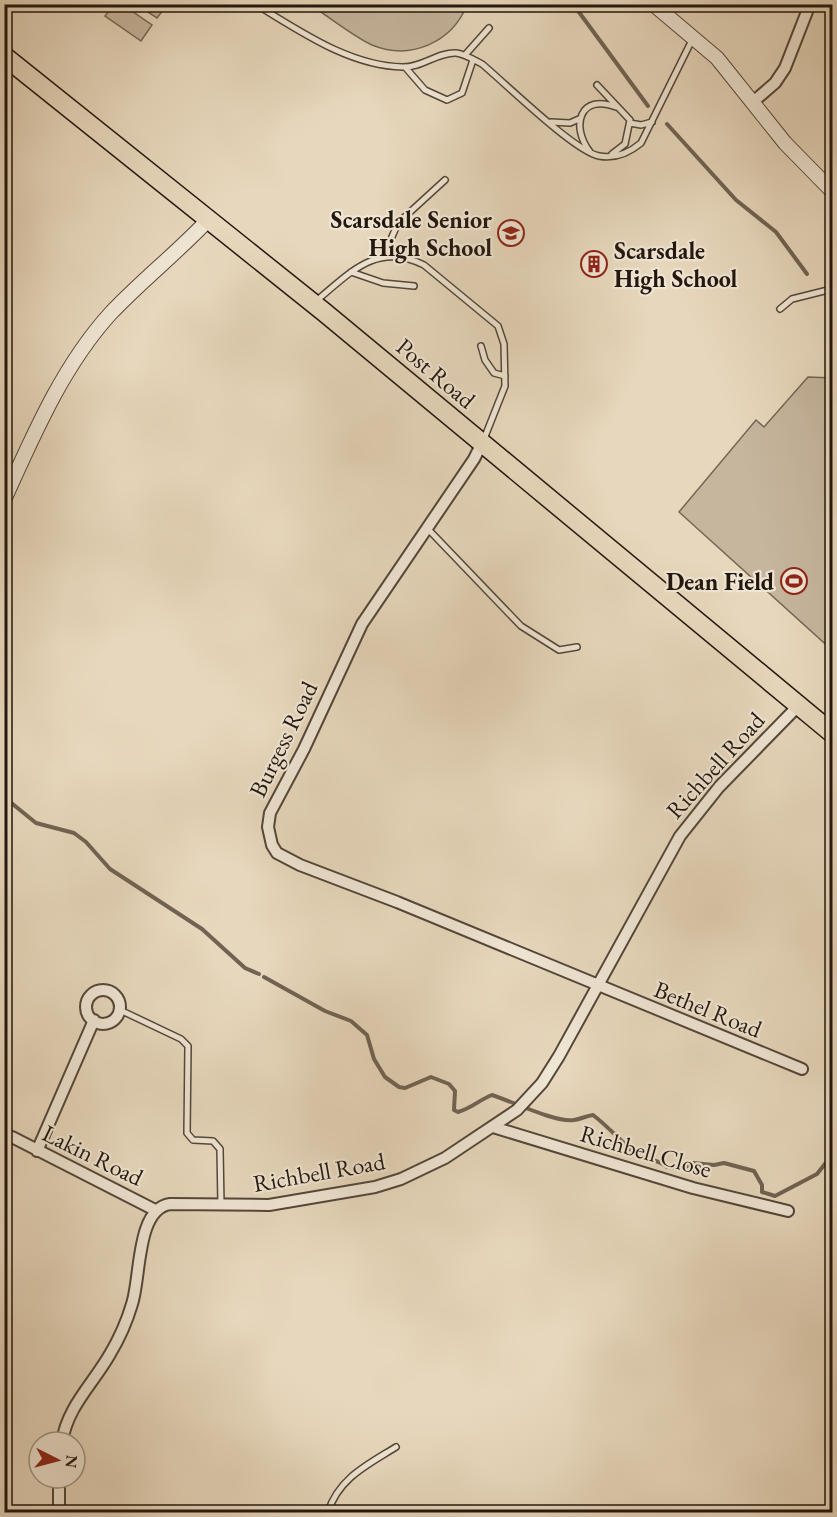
<svg xmlns="http://www.w3.org/2000/svg" width="837" height="1517" font-family="'EB Garamond',serif">
<style>
.pitch{fill:#c6b69e;stroke:#746656;stroke-width:1.5}
.lines{fill:none;stroke-linecap:round;stroke-linejoin:round}
.stream{stroke:#706353;stroke-width:4}
.service-casing{stroke:#53473a;stroke-width:8}
.minor-casing{stroke:#53473a;stroke-width:14}
.tertiary-casing{stroke:#53473a;stroke-width:16}
.primary-casing{stroke:#22170e;stroke-width:21}
.service{stroke:#efe5d3;stroke-width:5}
.minor{stroke:#efe5d3;stroke-width:10}
.tertiary{stroke:#efe5d3;stroke-width:14}
.primary{stroke:#e7d7bc;stroke-width:18}
.labels{text-anchor:middle;dominant-baseline:central;stroke-width:4.5;stroke-linejoin:round;paint-order:stroke}
.poi-label{font-size:24px;font-weight:bold;fill:#22170e;stroke:#efe5d3;text-anchor:end}
.street-label{font-size:24px;fill:#22170e;stroke:#efe5d3}
</style>
<rect width="100%" height="100%" fill="#e7d7bc"/>
<filter id="stains"><feTurbulence type="fractalNoise" baseFrequency=".00333" numOctaves="4"/><feColorMatrix values="0 0 0 0 .2 0 0 0 0 .09 0 0 0 0 .02 0 0 0 .5 -.17"/></filter>
<radialGradient id="worn" r=".72"><stop offset=".6" stop-color="#630" stop-opacity="0"/><stop offset="1" stop-color="#630" stop-opacity=".3"/></radialGradient>
<!-- pitch -->
<path class="pitch" d="M113 5H123L152 25 141 41 105 16Z
M137 5H167L157 18Z
M310 5H467C452 42 411 61 372 45 351 35 330 17 310 5Z
M808 377 832 378V650L679 512 756 420 764 427Z"/>
<g class="lines">
<!-- stream -->
<path class="stream" d="M573 4 648 106
M667 124 736 200 776 232 807 274
M4 797 36 823 74 833 86 842 110 869 202 929 245 968 259 974
M264 977 325 1011 351 1021 367 1035 374 1059 385 1077 399 1087 405 1088 431 1077 449 1084 455 1091 454 1110 458 1112C472 1108 479 1100 492 1095 511 1101 556 1123 574 1120 581 1119 586 1116 593 1115 609 1127 621 1142 636 1154 645 1161 658 1158 667 1167L684 1168 693 1163 714 1165 724 1163 754 1171 762 1185V1192L775 1196 817 1174 832 1155"/>
<defs>
<path id="service" d="M255 4C300 31 349 66 403 67 421 68 438 52 456 53 465 54 474 60 482 64 505 83 574 151 599 156 615 159 629 153 641 143L693 38
M465 55 489 28
M405 67 425 90 447 100 462 93 473 60
M597 85 630 120 625 144 612 154
M551 122 570 123 579 119
M630 123 641 125 652 122
M590 152C570 126 580 93 616 107
M384 255 398 223 445 180
M351 272 383 283 414 286
M316 301C350 273 377 241 424 265L498 326 504 344 505 386 484 439
M780 309 792 299 832 289
M481 346 485 360 494 373 505 376
M427 528 521 626 559 650 577 647
M120 1010 181 1039 188 1046 187 1133 193 1140 213 1141 220 1149 221 1205
M328 1512C339 1478 367 1465 396 1447"/>
<path id="minor" d="M753 102 775 83 785 68 810 4
M482 443 474 459 362 624 304 749 270 813 268 827 272 845 277 853 300 865 397 902 802 1069
M86 1007a17 17 0 1 1 34 0a17 17 0 1 1-34 0Z
M493 1127 693 1188 788 1211
M12 1137 155 1210
M37 1151 94 1020
M62 1442C67 1407 93 1384 110 1354 119 1339 127 1321 132 1304 141 1277 136 1209 170 1204L269 1205 375 1187 401 1179 445 1158 517 1110 542 1083 559 1056 680 836 719 787 799 705
M59 1512V1478"/>
<path id="tertiary" d="M653 4 717 58 785 143 832 191
M4 500C33 436 62 367 110 314 141 281 178 252 209 219"/>
<path id="primary" d="M4 56 324 312 832 733"/>
</defs>
<!-- service casing -->
<use href="#service" class="service-casing"/>
<!-- minor casing -->
<use href="#minor" class="minor-casing"/>
<!-- tertiary casing -->
<use href="#tertiary" class="tertiary-casing"/>
<!-- primary casing -->
<use href="#primary" class="primary-casing"/>
<!-- service -->
<use href="#service" class="service"/>
<!-- minor -->
<use href="#minor" class="minor"/>
<!-- tertiary -->
<use href="#tertiary" class="tertiary"/>
<!-- primary -->
<use href="#primary" class="primary"/>
</g>
<!-- icons -->
<defs>
<symbol id="school-ring" viewBox="-11 -11 22 22"><circle r="9.5" fill="#efe5d3" stroke="#8f2418" stroke-width="1.5"/><path d="M0-5L7-2L0 1L-7-2ZM-4 1L0 2.5L4 1V4Q0 6-4 4Z" fill="#8f2418"/></symbol>
<symbol id="building-ring" viewBox="-11 -11 22 22"><circle r="9.5" fill="#efe5d3" stroke="#8f2418" stroke-width="1.5"/><path d="M-4-6H4V6H1V3H-1V6H-4ZM-2.5-4.3h1.7v1.8h-1.7ZM.8-4.3h1.7v1.8H.8ZM-2.5-1h1.7V.8h-1.7ZM.8-1h1.7V.8H.8Z" fill="#8f2418"/></symbol>
<symbol id="stadium-ring" viewBox="-11 -11 22 22"><circle r="9.5" fill="#efe5d3" stroke="#8f2418" stroke-width="1.5"/><path d="M0-5a6.5 5 0 1 0 0 10a6.5 5 0 1 0 0-10ZM-3.5-1.8h7v3.6h-7Z" fill="#8f2418"/></symbol>
</defs>
<g fill-rule="evenodd">
<use href="#school-ring" x="496" y="218" width="30" height="30"/>
<use href="#building-ring" x="579" y="249" width="30" height="30"/>
<use href="#stadium-ring" x="779" y="566" width="30" height="30"/>
</g>
<g class="labels">
<!-- poi labels -->
<g class="poi-label">
<text x="492" y="219">Scarsdale Senior<tspan x="492" dy="28">High School</tspan></text>
<text x="614" y="250" text-anchor="start">Scarsdale<tspan x="614" dy="28">High School</tspan></text>
<text x="774" y="581">Dean Field</text>
</g>
<!-- street labels -->
<g class="street-label">
<text transform="translate(436 373) rotate(40)">Post Road</text>
<text transform="translate(283 739) rotate(-64)">Burgess Road</text>
<text transform="translate(715 765) rotate(-48)">Richbell Road</text>
<text transform="translate(708 1009) rotate(22)">Bethel Road</text>
<text transform="translate(646 1151) rotate(16)">Richbell Close</text>
<text transform="translate(93 1155) rotate(26)">Lakin Road</text>
<text transform="translate(319 1172) rotate(-10)">Richbell Road</text>
</g>
</g>
<!-- margin -->
<rect width="837" height="1517" fill="none" stroke="#e7d7bc" stroke-width="24"/>
<rect x="6" y="6" width="825" height="1505" fill="none" stroke="#22170e" stroke-width="3"/>
<rect x="12" y="12" width="813" height="1493" fill="none" stroke="#22170e" stroke-width="1.5"/>
<!-- north arrow -->
<g transform="translate(57 1460) rotate(96)"><circle r="28" fill="#efe5d3" stroke="#9d9384" stroke-width="1.5"/>
<path d="M0-4.5L10 22L0 15L-10 22Z" fill="#8f2418"/>
<text y="-9" font-size="16" font-weight="bold" text-anchor="middle" fill="#22170e">N</text>
</g>
<rect width="100%" height="100%" filter="url(#stains)"/>
<rect width="100%" height="100%" fill="url(#worn)"/>
</svg>
